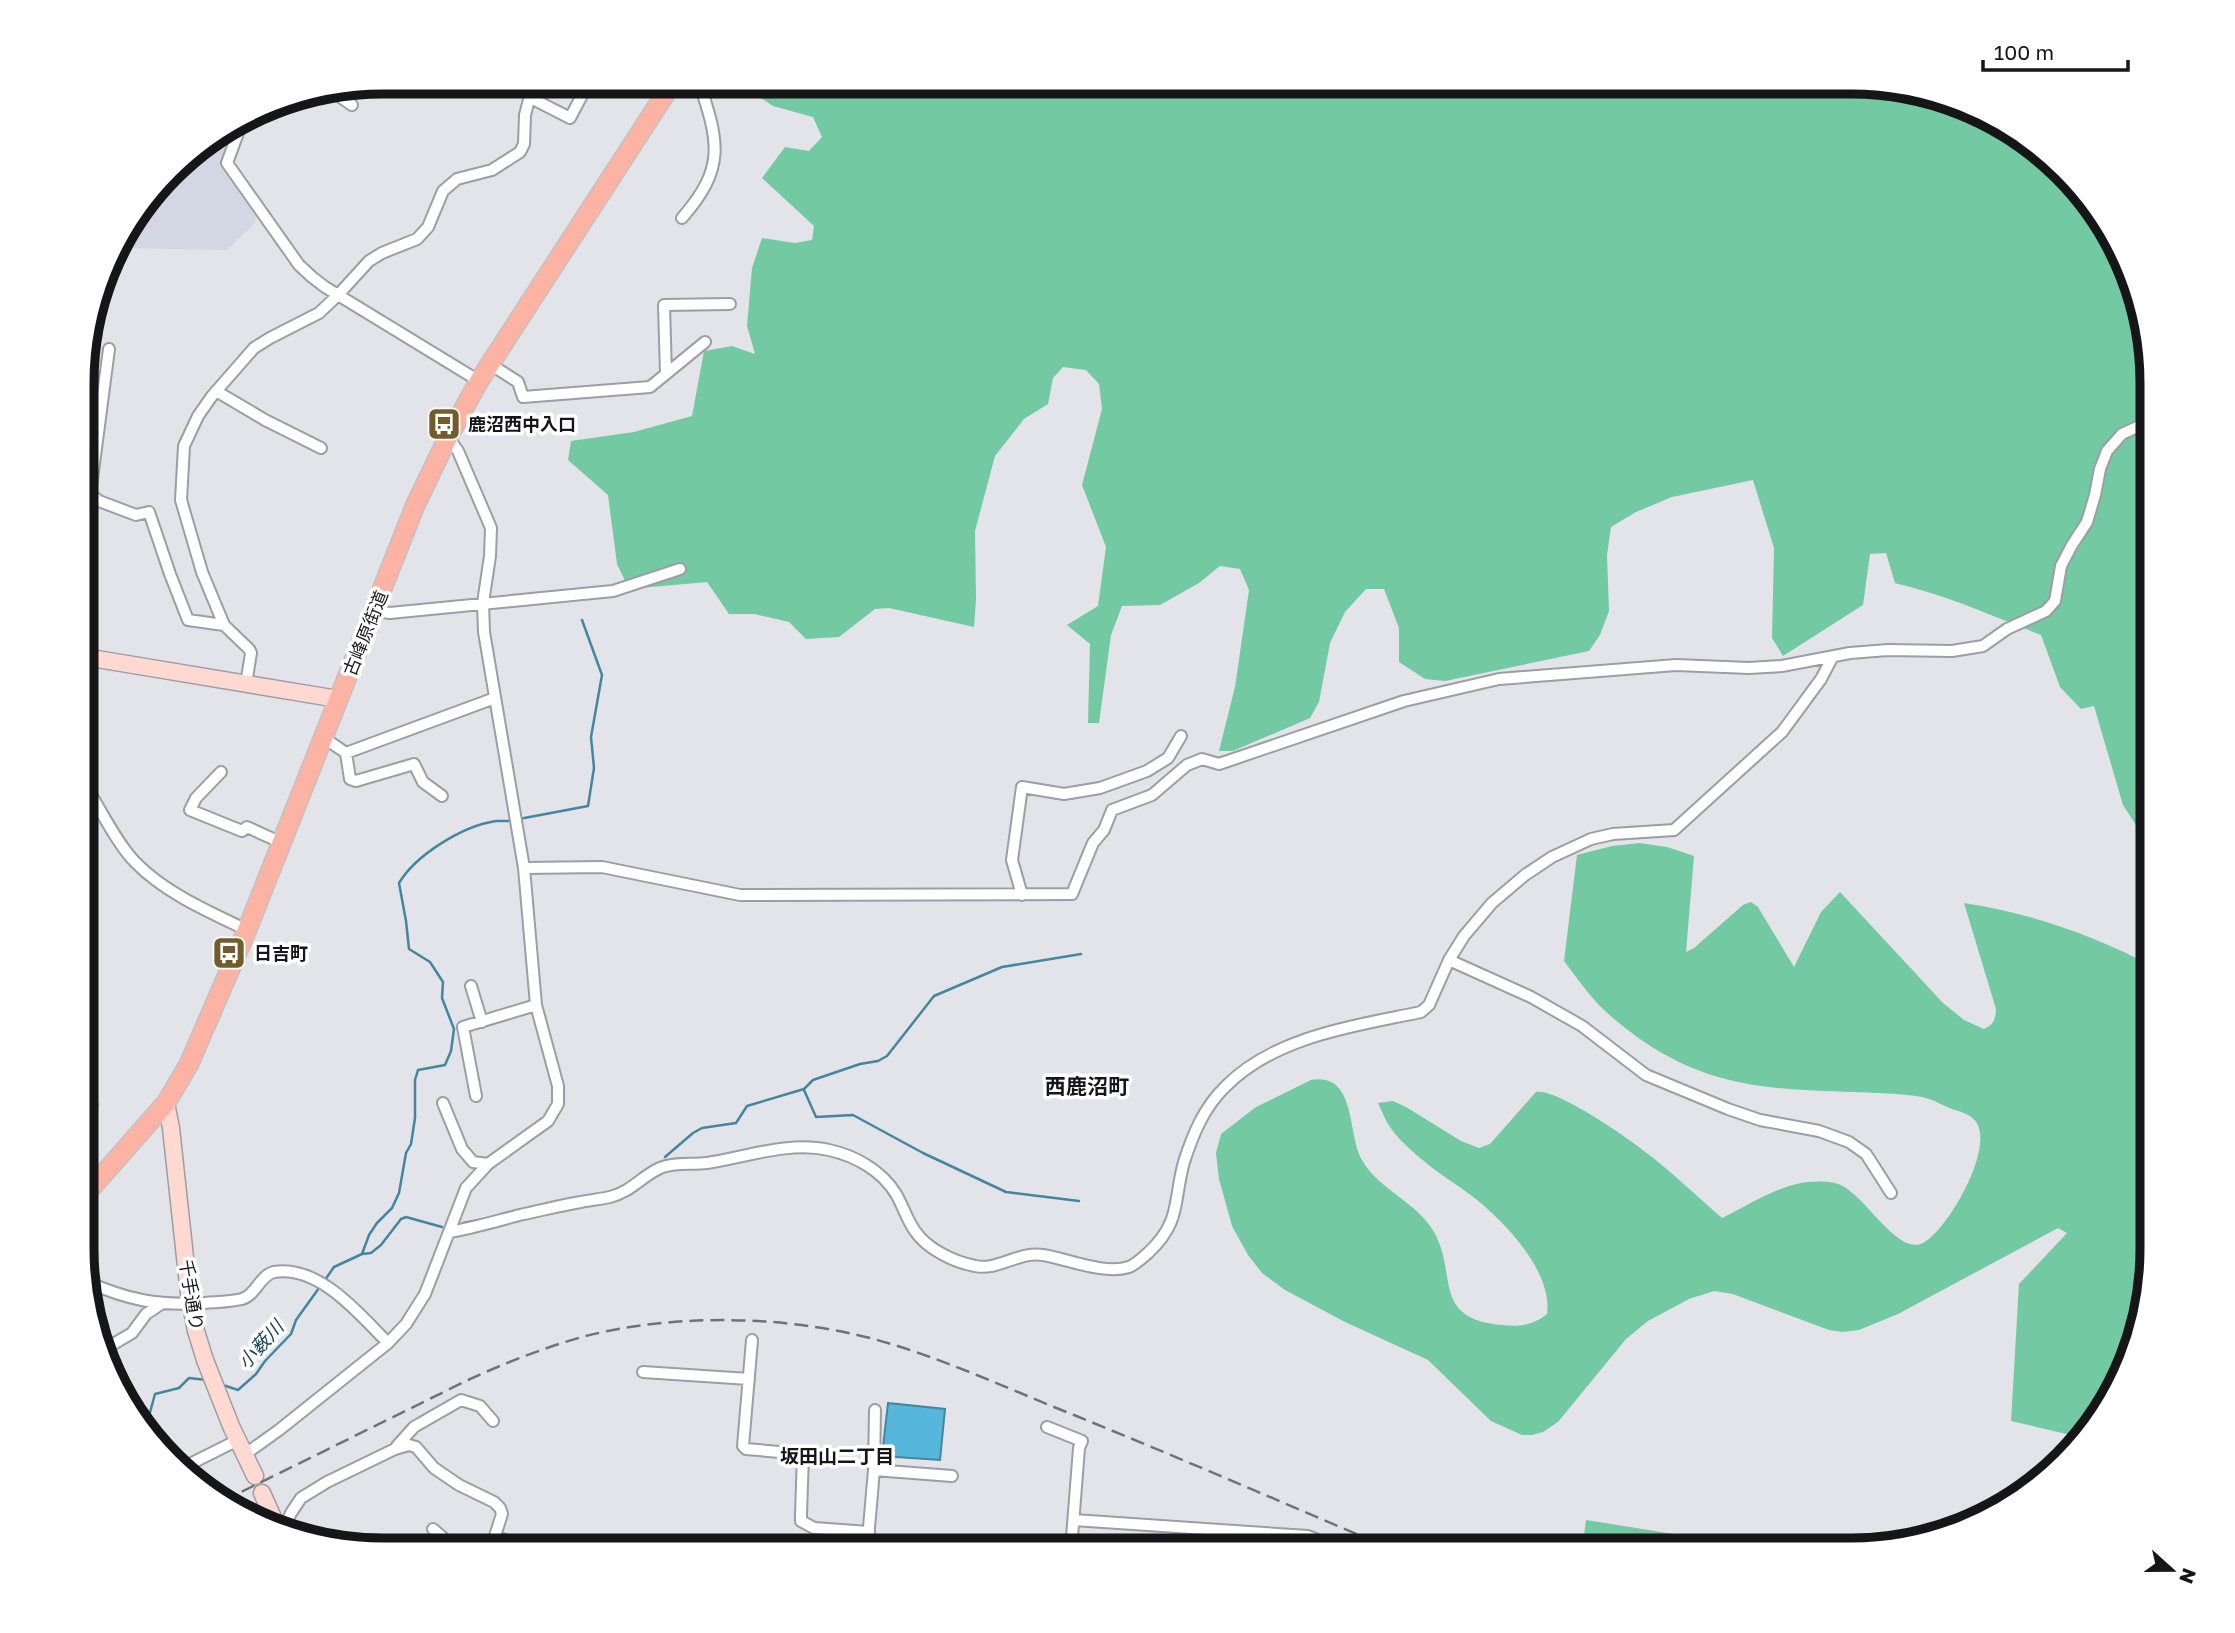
<svg xmlns="http://www.w3.org/2000/svg" width="2235" height="1633" font-family="'Golos Text','Noto Sans JP',sans-serif">
<style>
.built{fill:#d2d7e3}
.green{fill:#73c9a2}
.water{fill:#57b6db;stroke:#4486a0;stroke-width:2}
.lines{fill:none;stroke-linecap:round;stroke-linejoin:round}
.stream{stroke:#4486a0;stroke-width:2.5}
.street-casing{stroke:#9c9ea3;stroke-width:14}
.secondary-casing{stroke:#9c9ea3;stroke-width:19}
.primary-casing{stroke:#c2c2c3;stroke-width:21}
.street{stroke:#fff;stroke-width:10}
.secondary{stroke:#fed9d1;stroke-width:16}
.primary{stroke:#fdb3a3;stroke-width:18}
.rail{stroke:#717275;stroke-width:2.5;stroke-dasharray:14 7;stroke-linecap:butt}
.labels{text-anchor:middle;dominant-baseline:central;stroke-width:7;stroke-linejoin:round;paint-order:stroke}
.poi-label{font-size:18px;font-weight:bold;fill:#161618;stroke:#fff;text-anchor:start}
.street-label{font-size:18px;fill:#161618;stroke:#fff}
.water-label{font-size:19px;font-style:italic;fill:#153f4f;stroke:#fff}
.neighbourhood-label{font-size:19px;font-weight:bold;fill:#161618;stroke:#fff}
.quarter-label{font-size:21px;font-weight:bold;fill:#161618;stroke:#fff}
.rim{fill:none;stroke:#161618;stroke-width:9}
</style>
<rect width="100%" height="100%" fill="#e2e4e9"/>
<!-- built -->
<path class="built" d="M237 125 221 167 256 217 255 223 227 250 115 248 185 157Z"/>
<!-- green -->
<path class="green" d="M736 82 1871 83 1967 105 2035 145 2122 250 2152 364V850L2123 805 2094 706 2081 709 2060 687 2041 635C1993 616 1946 595 1895 583L1886 553 1870 554 1863 605 1783 656 1772 638 1774 548 1753 480 1672 497 1636 512 1611 527 1607 555 1609 611 1600 635 1589 651 1445 681 1425 679 1399 662V628L1384 589H1366L1345 612 1330 643 1319 702 1310 718 1233 751H1219L1235 687 1249 590 1240 569 1220 566 1199 583 1160 605 1122 606 1111 635 1099 723H1088L1090 644 1067 625 1098 606 1106 547 1082 485 1102 409 1099 384 1086 370 1063 367 1053 378 1048 404 1024 419 995 456 975 531 976 599 974 627 889 608 875 609 839 637 806 639 789 622 754 614H729L707 582 629 589 617 564 608 495 568 460 571 441 634 432 692 416 704 351 732 346 755 354 747 326 752 268 762 238 795 243 812 240 814 226 762 178 785 147 809 151 822 137 813 117 773 106Z
M1640 843 1667 847 1694 856 1686 952 1694 948 1743 905 1751 902 1758 907 1794 967 1821 912 1840 892 1943 1003 1964 1020 1984 1029C1993 1025 1996 1019 1996 1009L1964 903C2030 913 2093 935 2152 966V1269L2137 1347 2090 1433 2084 1438 2011 1421 2019 1284 2067 1233 2058 1228 1898 1314 1859 1330 1842 1332 1829 1330 1733 1294 1714 1291 1689 1299 1648 1321 1626 1339 1558 1422 1543 1432 1532 1435H1522L1491 1421 1428 1360 1345 1322 1285 1290 1262 1273 1248 1255 1232 1226 1219 1179 1216 1153 1221 1134 1256 1107 1311 1080C1357 1072 1347 1134 1362 1160 1379 1190 1417 1202 1434 1232 1458 1274 1431 1319 1502 1325 1519 1327 1534 1325 1547 1314 1553 1271 1503 1220 1472 1196 1455 1183 1436 1172 1420 1158 1410 1149 1397 1138 1390 1127 1385 1120 1382 1111 1378 1103L1393 1101 1406 1107 1461 1141 1479 1148 1490 1144 1536 1092C1556 1087 1634 1142 1652 1157 1676 1176 1699 1198 1722 1218 1759 1200 1792 1175 1835 1183 1862 1188 1896 1257 1923 1243 1948 1231 2002 1137 1971 1117 1966 1113 1958 1111 1952 1109 1942 1105 1932 1099 1922 1097 1900 1093 1876 1093 1854 1092 1769 1089 1709 1088 1637 1037 1624 1027 1608 1015 1597 1003 1585 990 1575 975 1564 961L1577 855 1612 846Z
M85 1050 99 1105 85 1147Z
M1586 1520 1724 1542 1728 1551H1582Z"/>
<!-- water -->
<path class="water" d="M888 1403 945 1409 940 1460 882 1456Z"/>
<g class="lines">
<!-- stream -->
<path class="stream" d="M519 819 588 806 594 768 591 737 602 675 582 620
M804 1090 816 1117 853 1115 923 1153 1006 1192 1079 1201
M665 1157 693 1133 702 1128 736 1123 747 1106 804 1089 813 1080 860 1064 878 1061 887 1056 934 996 1002 967 1081 954
M463 1223 484 1219
M362 1254 369 1235 377 1223 392 1208 399 1193 406 1153 411 1144 415 1118V1080L418 1070 445 1065 451 1051 454 1029 442 998 443 982 430 962 409 949 406 921 399 883C416 855 462 826 496 821 501 821 507 821 512 821
M325 1280 334 1267 362 1254 371 1253 381 1245 401 1219 406 1217 442 1227
M220 1384 238 1390 256 1374 265 1361 291 1334 296 1320 319 1288
M146 1427 155 1394 179 1388 189 1378 207 1380"/>
<defs>
<path id="street" d="M333 92 352 105
M529 97 570 118 589 82
M242 122 227 163 299 265 312 277 325 287 479 381
M682 218C726 168 719 142 699 82
M109 349 90 494 99 501 136 515 149 512 170 574 188 620 224 625
M490 364 518 382 523 397 650 387 705 342
M666 374 664 305 730 304
M216 391 265 420 321 448
M374 611 390 613 613 591 680 569
M246 684 251 653 249 649 224 625 202 572 181 500 184 446 198 416 212 396 254 348 270 338 319 313 338 295 369 261 382 253 417 239 428 227 443 191 457 179 492 170 520 152 524 144 525 115 531 92 539 82
M322 740 330 742 346 753 495 698
M346 753 350 779 356 781 414 764 423 782 442 796
M221 772 196 798 190 810 242 831 247 827 282 843
M85 784C98 806 118 845 135 862 165 893 209 912 247 930
M524 868 602 867 740 895 1072 894 1093 843 1104 830 1112 810 1152 795 1187 765 1202 759 1219 764 1404 701 1499 679 1676 665 1749 668 1782 666 1850 653 1888 650 1952 651 1983 646 2007 629 2046 611 2055 601 2061 566 2072 545 2087 522 2095 495 2100 469 2107 451 2122 434 2152 420
M1022 895 1012 860 1022 787 1064 794 1100 788 1147 771 1168 758 1181 736
M1449 960 1531 997 1582 1026 1646 1075 1728 1109 1760 1120 1819 1131 1849 1142 1866 1154 1891 1193
M471 986 482 1022
M476 1096 463 1027 536 1005
M443 1103 462 1149 473 1162 488 1164
M449 1232C475 1228 499 1220 524 1214 543 1210 562 1205 581 1202 591 1200 601 1199 610 1197 631 1192 642 1176 660 1168 674 1162 692 1165 707 1163 746 1157 789 1141 829 1150 856 1156 882 1171 896 1194 903 1206 907 1220 915 1231 927 1249 954 1262 975 1266 998 1271 1019 1251 1043 1255 1068 1259 1104 1275 1129 1267 1136 1264 1142 1258 1148 1253 1182 1221 1173 1201 1184 1162 1193 1134 1204 1107 1226 1086 1276 1036 1355 1026 1421 1012L1429 1005 1449 960 1464 936 1492 903 1525 875 1552 857 1591 839 1613 834 1674 830 1782 732 1821 679 1832 658
M85 1281C128 1300 157 1306 205 1303 217 1302 230 1302 242 1299 256 1295 260 1275 274 1272 320 1265 360 1315 388 1343
M752 1340 743 1446 746 1449 803 1454 801 1515V1521L814 1528 869 1532
M105 1349 132 1333 146 1314 161 1304
M643 1372 749 1379
M1047 1427 1082 1441 1079 1448 1071 1550
M397 1446 414 1427 461 1400 480 1406 493 1421
M244 1455 279 1430 388 1343 406 1324 425 1294 466 1188 488 1164 548 1121 558 1104V1086L536 1005 524 868 484 632 483 603 490 556 491 528 458 451 448 437
M182 1468 238 1440
M874 1470 952 1476
M1074 1520 1308 1536 1320 1541 1318 1551
M433 1529 457 1550
M282 1533 291 1513 301 1498 327 1482 395 1449 409 1445 416 1447 434 1468 459 1485 494 1502 500 1508 502 1514 495 1536 480 1550
M495 1536 529 1550
M867 1550 874 1470 875 1410"/>
<path id="secondary" d="M85 657 338 699
M166 1103 171 1128 189 1294 196 1331 205 1360 231 1426 255 1476
M262 1493 279 1531"/>
<path id="primary" d="M85 1195 166 1103 189 1064 247 930 415 506 448 437 479 381 673 82"/>
</defs>
<!-- street casing -->
<use href="#street" class="street-casing"/>
<!-- secondary casing -->
<use href="#secondary" class="secondary-casing"/>
<!-- primary casing -->
<use href="#primary" class="primary-casing"/>
<!-- street -->
<use href="#street" class="street"/>
<!-- secondary -->
<use href="#secondary" class="secondary"/>
<!-- primary -->
<use href="#primary" class="primary"/>
<!-- rail -->
<path class="rail" d="M223 1501 468 1380C505 1363 543 1348 582 1337 677 1312 798 1315 891 1344 954 1363 1013 1391 1074 1415 1182 1459 1289 1505 1396 1551"/>
</g>
<!-- icons -->
<defs>
<symbol id="bus-square" viewBox="-11 -11 22 22"><rect x="-9" y="-9" width="18" height="18" rx="4" fill="#735c2c" stroke="#fff"/><path d="M-5-6H5V4H4V6H2V4H-2V6H-4V4H-5ZM-3.5-4V0h7V-4ZM-3.5 1.2v1.5H-2V1.2ZM2 1.2v1.5H3.5V1.2Z" fill="#fff"/></symbol>
</defs>
<g fill-rule="evenodd">
<use href="#bus-square" x="425" y="405" width="38" height="38"/>
<use href="#bus-square" x="210" y="934" width="38" height="38"/>
</g>
<g class="labels">
<!-- poi labels -->
<g class="poi-label">
<text x="468" y="424">鹿沼西中入口</text>
<text x="254" y="953">日吉町</text>
</g>
<!-- street labels -->
<g class="street-label">
<text transform="translate(365 633) rotate(-68)">古峰原街道</text>
<text transform="translate(192 1295) rotate(81)">千手通り</text>
</g>
<!-- water labels -->
<g class="water-label">
<text transform="translate(260 1344) rotate(-48)">小薮川</text>
</g>
<!-- neighbourhood labels -->
<g class="neighbourhood-label">
<text x="837" y="1455">坂田山二丁目</text>
</g>
<!-- quarter labels -->
<g class="quarter-label">
<text x="1087" y="1086">西鹿沼町</text>
</g>
</g>
<!-- crop -->
<path d="M0 0H2235V1633H0ZM383 94H1851A289 289 0 0 1 2140 383V1249A289 289 0 0 1 1851 1538H383A289 289 0 0 1 94 1249V383A289 289 0 0 1 383 94Z" fill="#fff" fill-rule="evenodd"/>
<path class="rim" d="M383 94H1851A289 289 0 0 1 2140 383V1249A289 289 0 0 1 1851 1538H383A289 289 0 0 1 94 1249V383A289 289 0 0 1 383 94Z"/>
<!-- north arrow -->
<g transform="translate(2172 1570) rotate(111)" stroke="#ffffff" stroke-width="5" paint-order="stroke">
<path d="M0-5L12 26L0 18L-12 26Z" fill="#161618"/>
<text y="-10" font-size="19" font-weight="bold" text-anchor="middle" fill="#161618">N</text>
</g>
<!-- scale -->
<path d="M1983 60v10h145v-10" fill="none" stroke="#161618" stroke-width="3.5"/>
<text x="1994" y="60" font-size="21" fill="#161618" stroke="#ffffff" stroke-width="5" paint-order="stroke">100 m</text>
</svg>
